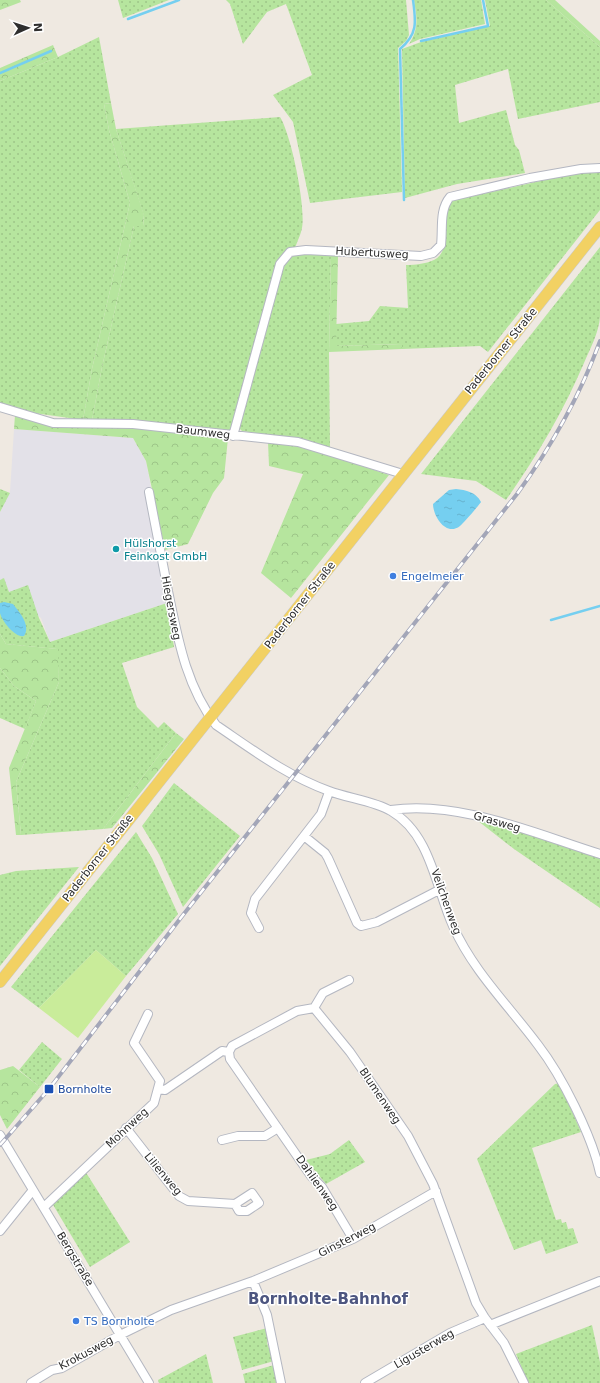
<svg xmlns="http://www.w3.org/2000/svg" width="600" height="1383" font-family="'DejaVu Sans',sans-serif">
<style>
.industrial{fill:#e3e1e8}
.grass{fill:url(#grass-dots)}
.forest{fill:url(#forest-crowns)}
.pitch{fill:#c9ec9a}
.water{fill:url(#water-ripples)}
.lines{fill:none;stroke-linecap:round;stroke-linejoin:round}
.stream{stroke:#75cff0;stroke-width:2.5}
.minor-casing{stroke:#b4b7c1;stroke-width:10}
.major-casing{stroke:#c9c9c9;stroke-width:12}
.minor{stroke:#fff;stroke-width:8}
.major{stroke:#f2d163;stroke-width:11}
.rail-casing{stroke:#a3a6b8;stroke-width:4}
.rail{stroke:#fff;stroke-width:2.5;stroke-dasharray:8;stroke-linecap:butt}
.culture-dot{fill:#0f9aa8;stroke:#fff;stroke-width:1.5}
.shop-dot{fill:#3f7fe0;stroke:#fff;stroke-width:1.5}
.transit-dot{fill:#1a4fb4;stroke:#fff;stroke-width:1.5}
.labels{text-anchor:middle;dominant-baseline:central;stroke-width:3;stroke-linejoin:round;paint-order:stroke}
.street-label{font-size:11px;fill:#2e2e2e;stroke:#fff}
.culture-label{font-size:11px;fill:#0d838f;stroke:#fff;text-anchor:start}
.shop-label{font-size:11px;fill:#366cbe;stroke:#fff;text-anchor:start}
.transit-label{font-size:11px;fill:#164399;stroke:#fff;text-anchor:start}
.district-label{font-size:15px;font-weight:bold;fill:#4d5680;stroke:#fff}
</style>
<defs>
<pattern id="grass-dots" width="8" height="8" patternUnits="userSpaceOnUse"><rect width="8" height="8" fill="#b6e59e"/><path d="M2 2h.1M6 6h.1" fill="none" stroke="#9dc588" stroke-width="1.8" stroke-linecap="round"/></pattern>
<pattern id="forest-crowns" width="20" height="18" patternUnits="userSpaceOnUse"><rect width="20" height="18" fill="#b6e59e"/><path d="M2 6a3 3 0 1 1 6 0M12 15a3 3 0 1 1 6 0" fill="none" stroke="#9dc588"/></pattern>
<pattern id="water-ripples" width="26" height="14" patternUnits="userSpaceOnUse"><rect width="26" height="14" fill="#75cff0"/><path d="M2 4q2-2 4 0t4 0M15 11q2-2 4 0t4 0" fill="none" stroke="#66b2ce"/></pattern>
</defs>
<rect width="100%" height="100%" fill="#efe9e1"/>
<!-- industrial -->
<path class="industrial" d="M14 429 133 438 146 461 153 498 167 603 50 642 41 618 9 592 4 579 0 580V512L10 492Z"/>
<!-- grass -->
<path class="grass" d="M118 0H169L123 18Z
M226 0H406L409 35 406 41 398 48 402 192 310 203 293 122 273 95 312 75 286 4 267 12 243 44 230 4Z
M414 0H481L485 24 420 39 409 44C419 29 417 17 414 0Z
M485 0H546L600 47V102L518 119 508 69 455 85 459 123 506 110 515 145 519 150 525 173 457 184 405 198 402 49 421 42 490 26Z
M99 37 111 103 104 104 109 130 130 203 92 369 83 420 34 413 0 403V81L58 57Z
M280 117C291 134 306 207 302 228 301 234 297 242 295 248L283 254 277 264 232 428 228 431 92 420 102 367 134 226H143L144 216 116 129Z
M600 171V210L488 352 480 346 402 349V344L336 346V324L369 321 380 306 408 308 406 265C464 264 435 234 451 201L580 172Z
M600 247C600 270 600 294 600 317 599 332 590 349 584 363 563 412 537 456 506 500L476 481 421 474Z
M307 253 331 255 329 352 330 449 298 439 242 431 238 427 285 262 293 256Z
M0 489 10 493 0 512Z
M4 578 9 592 28 585 39 618 50 642 167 603 174 647 122 663 137 707 158 728 164 722 176 733 103 829 21 835 16 782 59 682 57 649 6 644 0 634V580Z
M0 668 14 686 36 701 25 729 0 718Z
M174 783 240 836 183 907 159 854 142 826Z
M473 817 492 822 600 858V908L514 849Z
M136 832 152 858 178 914 126 976 96 950 39 1008 11 987Z
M79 867 0 966V875L16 871Z
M42 1042 62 1059 40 1087 19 1070Z
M560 1083 581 1132 532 1148 556 1220 561 1219 562 1223 566 1222 568 1229 573 1228 578 1243 546 1254 541 1240 514 1250 477 1159 555 1084Z
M349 1140 365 1162 326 1184 306 1160 330 1154Z
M85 1171 130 1242 90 1267 52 1203Z
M592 1325 600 1362V1383H528L516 1354Z
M267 1328 270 1338 267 1343 274 1361 242 1370 233 1337Z
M206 1354 213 1383H159L158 1380Z
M274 1365 279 1383H245L243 1374Z"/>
<!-- forest -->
<path class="forest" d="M0 0H20L21 2 0 10Z
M546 0H555L600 41V47Z
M53 45 58 57 0 81V68Z
M111 103 116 129 144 215 143 226H134L102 367 92 420H83L92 369 130 203 109 130 104 104Z
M331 255 338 256 336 346 402 344V349L329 352Z
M15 415 53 426H133L228 438 224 478 213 493 188 544 165 550 146 461 133 438 14 429Z
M268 442 297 444 389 475 291 598 261 573 303 474 269 466Z
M0 634 6 644 58 649 59 682 16 782 21 835H16L9 768 36 701 14 686 0 668Z
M176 733 184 739 112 828 103 829Z
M13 1066 40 1087 7 1129 0 1115V1070Z"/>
<!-- pitch -->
<path class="pitch" d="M96 950 126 976 78 1038 39 1008Z"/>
<!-- water -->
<path class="water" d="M456 489C466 490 476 492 481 502 480 504 462 525 460 526 446 537 433 516 433 504L449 490Z
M4 602 13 604C20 613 31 625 24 636 15 638 2 621 0 613 0 610 0 606 0 603Z"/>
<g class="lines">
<!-- stream -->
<path class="stream" d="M128 19 179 0
M421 41 488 26 483 0
M0 73 51 51
M404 200 400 49C418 34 416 22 413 0
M551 620 600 606"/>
<defs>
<path id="minor" d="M0 407 53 423 133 424 298 442 403 474
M233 436 280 264 290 252 306 250 421 256 433 253 441 245C443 229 439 210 450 197L530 178 581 169 600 168
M149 492C155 525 162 558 168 591 178 639 186 686 216 725 253 750 287 776 329 791 347 798 375 801 391 811 431 834 436 889 453 926 473 971 509 1006 538 1045 562 1076 592 1136 600 1173
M391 810C459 800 536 834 600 854
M304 836 325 853 328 858 357 923 361 926 377 922 441 889
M259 928 251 913 255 899 321 814 329 792
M314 1008 350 1052 408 1136 433 1184 476 1303 485 1318 504 1343 524 1383
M229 1052 230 1059 311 1176 322 1187 353 1239
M229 1052 232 1046 297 1011 314 1008 323 993 349 980
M158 1089 165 1090 222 1051 229 1052
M126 1128 179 1196 188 1201 235 1204 252 1193 259 1203 247 1211H239L235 1204
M0 1135 149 1383
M222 1140 238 1136H265L278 1128
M44 1207 154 1103 160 1081 134 1043 148 1014
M0 1231 33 1190
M253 1281 267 1315 281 1383
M490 1325 600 1281
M31 1383 52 1370 62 1368 120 1335 171 1310 253 1281 353 1239 436 1191
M365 1383 450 1333 485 1318"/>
<path id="major" d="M0 982 600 227"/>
</defs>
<!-- minor casing -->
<use href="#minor" class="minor-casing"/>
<!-- major casing -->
<use href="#major" class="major-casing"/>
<!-- minor -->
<use href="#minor" class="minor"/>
<!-- major -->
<use href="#major" class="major"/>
<defs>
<path id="rail" d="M0 1145 49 1089 183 915 517 494C551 447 580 396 600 341"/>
</defs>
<!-- rail casing -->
<use href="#rail" class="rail-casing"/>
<!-- rail -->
<use href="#rail" class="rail"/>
</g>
<!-- markers -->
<circle class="culture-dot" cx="116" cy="549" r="4"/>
<g class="shop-dot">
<circle cx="393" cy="576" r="4"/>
<circle cx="76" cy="1321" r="4"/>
</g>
<rect class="transit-dot" x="44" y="1084" width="10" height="10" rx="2"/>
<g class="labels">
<!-- street labels -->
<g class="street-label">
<text transform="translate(372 253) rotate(3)">Hubertusweg</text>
<text transform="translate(501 351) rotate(-51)">Paderborner Straße</text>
<text transform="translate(203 432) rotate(7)">Baumweg</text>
<text transform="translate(300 605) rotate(-52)">Paderborner Straße</text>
<text transform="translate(171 608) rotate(79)">Hiegersweg</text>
<text transform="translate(497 822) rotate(16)">Grasweg</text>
<text transform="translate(98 858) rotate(-52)">Paderborner Straße</text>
<text transform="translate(446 902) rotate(70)">Veilchenweg</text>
<text transform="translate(380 1096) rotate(56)">Blumenweg</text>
<text transform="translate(127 1128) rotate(-43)">Mohnweg</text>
<text transform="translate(163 1174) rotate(50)">Lilienweg</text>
<text transform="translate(317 1183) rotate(55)">Dahlienweg</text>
<text transform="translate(347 1240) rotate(-27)">Ginsterweg</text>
<text transform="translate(75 1259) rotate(59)">Bergstraße</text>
<text transform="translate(424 1349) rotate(-30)">Ligusterweg</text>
<text transform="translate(86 1353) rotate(-28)">Krokusweg</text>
</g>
<!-- culture labels -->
<g class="culture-label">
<text x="124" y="543">Hülshorst<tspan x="124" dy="13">Feinkost GmbH</tspan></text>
</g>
<!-- shop labels -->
<g class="shop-label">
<text x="401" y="576">Engelmeier</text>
<text x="84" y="1321">TS Bornholte</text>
</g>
<!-- transit labels -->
<g class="transit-label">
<text x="58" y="1089">Bornholte</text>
</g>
<!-- district labels -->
<g class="district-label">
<text x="328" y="1299">Bornholte-Bahnhof</text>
</g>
</g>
<!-- north arrow -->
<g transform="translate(28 28) rotate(87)" stroke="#ffffff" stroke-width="3" paint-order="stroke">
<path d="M0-3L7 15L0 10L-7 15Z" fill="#2e2e2e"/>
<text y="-6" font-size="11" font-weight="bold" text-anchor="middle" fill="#2e2e2e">N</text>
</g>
</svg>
